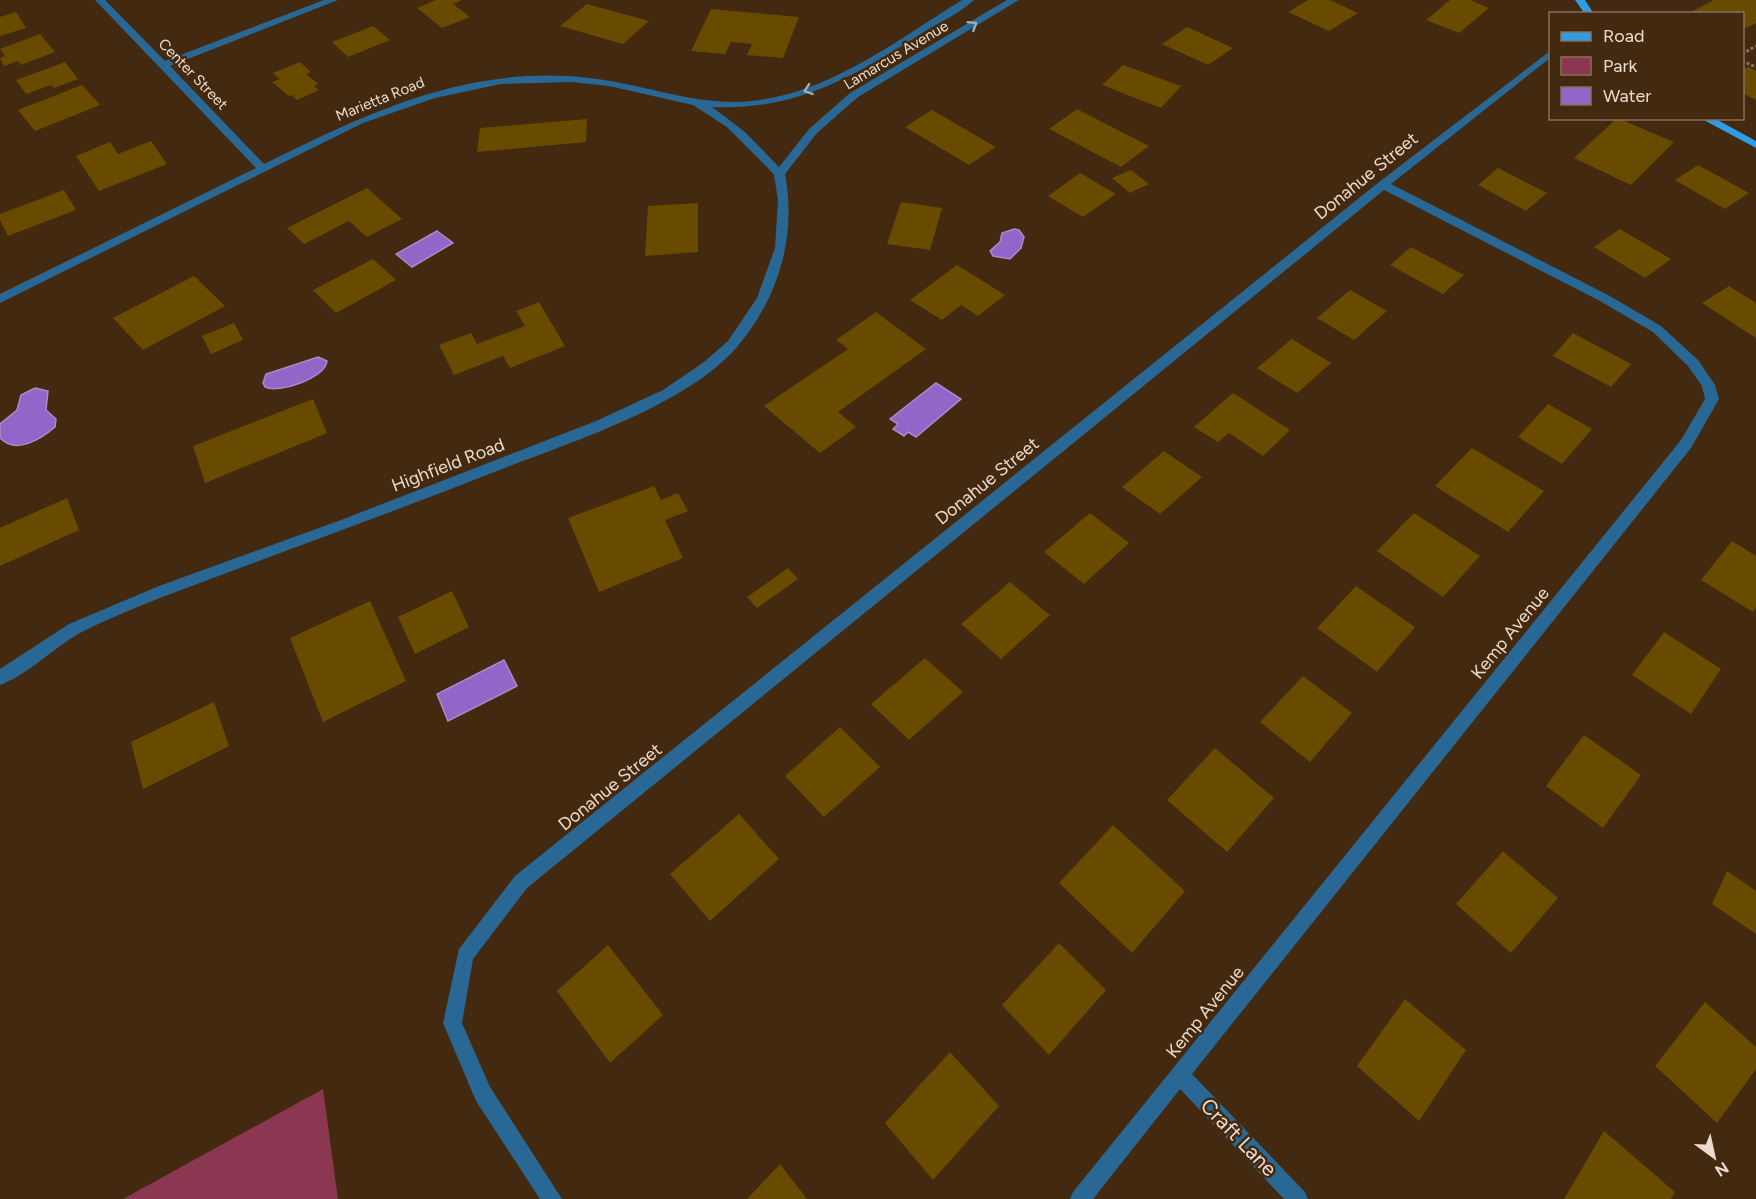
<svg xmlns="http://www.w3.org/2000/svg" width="1756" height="1199" font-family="Figtree,sans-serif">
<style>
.green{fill:#8c3752}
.water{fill:#9266c9;stroke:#ad89ca;stroke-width:1.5}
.building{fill:#694b00}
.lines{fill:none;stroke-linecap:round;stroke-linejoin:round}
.path{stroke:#88725c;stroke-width:3;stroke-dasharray:3 2;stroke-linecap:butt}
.minor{fill:#296894;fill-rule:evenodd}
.major{fill:#2f9ce4;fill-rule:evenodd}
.oneway{stroke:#9eadb6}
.labels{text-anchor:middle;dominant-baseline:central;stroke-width:5;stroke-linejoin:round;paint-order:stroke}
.far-street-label{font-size:15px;fill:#ecdbcc;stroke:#42290f}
.street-label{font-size:18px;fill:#ecdbcc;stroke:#42290f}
.near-street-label{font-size:21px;fill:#ecdbcc;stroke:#42290f}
</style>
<rect width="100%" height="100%" fill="#42290f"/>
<!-- green -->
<path class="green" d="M323 1089 338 1199H123Z"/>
<!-- water -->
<path class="water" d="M1014 229 1019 230 1024 237 1021 248 1010 259 993 256 990 251 1000 242 1002 233Z
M437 231 453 243 412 267 396 254Z
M318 357 327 361C326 378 278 394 265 387L263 383 266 374Z
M936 383 961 399 916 437 908 432 904 436 893 429 898 424 890 419Z
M35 388 48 391 46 410 56 419 55 427C41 439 16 455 0 438V424L17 410 21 395Z
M504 660 517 686 448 721 437 694Z"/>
<!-- building -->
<path class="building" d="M436 0H462L453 4 470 17 442 28 417 8Z
M1308 0H1330L1358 13 1329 31 1288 12Z
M1450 0H1470L1489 8 1459 33 1426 20Z
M1714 0H1756V23L1742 30V14H1687Z
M587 4 649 21 623 44 560 26Z
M711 9 799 17 783 58 747 55 752 44 731 42 725 54 691 51Z
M16 12 26 28 0 36V17Z
M373 26 390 40 348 57 332 42Z
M1187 27 1233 48 1208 65 1162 44Z
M40 34 55 52 21 65 18 61 4 66 0 58 5 56 0 49Z
M65 62 78 79 54 88 51 85 26 94 16 80Z
M300 62 311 72 306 74 318 84 314 86 319 90 297 100 292 95 289 96 272 82 280 79 273 73Z
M1123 65 1181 86 1161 108 1102 85Z
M1748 67 1756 71V100L1742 93V70Z
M82 85 100 105 35 131 18 110Z
M1077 109 1149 146 1121 167 1049 129Z
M932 110 996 147 969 165 905 127Z
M1617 118 1674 142 1631 185 1574 158Z
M587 119 586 142 477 152 480 128Z
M151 141 167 164 99 191 76 156 110 142 118 154Z
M1698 165 1749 193 1725 209 1675 180Z
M1498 168 1547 193 1526 211 1478 185Z
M1131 170 1149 184 1130 193 1112 178Z
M1080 173 1116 194 1083 217 1048 196Z
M367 188 402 219 367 237 349 221 304 244 287 228Z
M64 190 76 210 8 236 0 220V214Z
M901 202 942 208 930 250 887 244Z
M698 203V252L645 256 648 206Z
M1620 229 1671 259 1645 278 1594 247Z
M1411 247 1464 275 1443 294 1390 265Z
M373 259 396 280 336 313 313 290Z
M957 265 1005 295 978 316 961 305 942 320 910 300Z
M194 276 225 306 143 350 113 318Z
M1729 286 1756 303V338L1702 303Z
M1350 290 1387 311 1354 340 1317 318Z
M539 302 565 346 510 368 503 356 454 375 439 345 471 333 477 344 525 326 516 311Z
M876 312 926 349 838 412 856 427 820 453 764 406 848 349 836 340Z
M234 323 243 340 211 354 202 336Z
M1573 333 1631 364 1611 387 1553 356Z
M1292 339 1331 363 1297 393 1257 368Z
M1233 393 1290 430 1263 456 1229 433 1218 442 1194 427Z
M313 399 327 433 205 483 193 446Z
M1548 404 1592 429 1562 464 1518 437Z
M1472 448 1544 491 1508 532 1435 486Z
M1164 451 1202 477 1160 514 1122 487Z
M654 486 661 500 678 493 688 511 665 520 683 558 599 592 568 518Z
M67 498 79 530 0 566V528Z
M1090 513 1129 543 1084 584 1044 552Z
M1414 513 1480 556 1443 597 1377 551Z
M1732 541 1756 556V607L1753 612 1701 580Z
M788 568 798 579 757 608 747 597Z
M1010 582 1050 615 1001 659 961 624Z
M1356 586 1415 627 1377 672 1317 628Z
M452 591 469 627 415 654 398 617Z
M370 601 406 681 323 722 290 638Z
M1664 632 1721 669 1691 714 1632 675Z
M925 658 963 692 909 740 871 704Z
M1303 676 1352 713 1310 762 1260 722Z
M214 702 229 746 143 789 131 742Z
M840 727 880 767 824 817 785 776Z
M1584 735 1641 775 1603 828 1546 786Z
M1215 748 1274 798 1227 852 1167 800Z
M739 814 779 859 710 921 670 874Z
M1113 825 1185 891 1132 953 1059 883Z
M1503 851 1558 898 1511 953 1456 904Z
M1727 871 1756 891V934L1712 904Z
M1059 943 1106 990 1049 1055 1002 1005Z
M608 945 663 1015 610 1063 557 991Z
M1405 999 1466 1050 1419 1121 1357 1066Z
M1705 1002 1756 1047V1069L1717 1123 1655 1066Z
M950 1052 999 1106 933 1180 885 1123Z
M1604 1131 1675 1192 1671 1199H1564Z
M780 1164 807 1199H747Z"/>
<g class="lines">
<!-- path -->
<path class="path" d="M1742 54 1756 46
M1742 61 1756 67"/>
<!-- minor -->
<path class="minor" d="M95 0H105L165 61 324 0H338L170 66 264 164C369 112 469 64 589 78 646 84 702 109 760 100 835 89 899 39 962 0H974C960 13 940 22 924 32 855 76 796 111 712 107L745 132 779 167 809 129 850 93 1007 0H1019L858 97 817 133 785 174C797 237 778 299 737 347 687 405 572 442 502 469 393 512 282 552 173 593 142 605 109 618 80 633 53 648 29 674 0 685V669L69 624 159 586 341 520 596 421 663 390 704 362 728 341 757 298 775 248 778 200 774 175 767 167 727 127 693 105 609 86 572 82 501 84 435 98 363 123 0 303V294L256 168Z
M1550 51V58L1391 184 1608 295 1661 326 1698 360 1715 385 1719 399 1691 448 1192 1074 1305 1192 1308 1199H1284L1180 1089 1093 1199H1070L1073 1192 1681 440 1705 399 1702 386 1688 366 1653 332 1600 301 1384 190 527 888 473 959 462 1023 490 1087 562 1199H540L476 1101 443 1023 459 949 515 876 1379 182Z"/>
<!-- major -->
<path class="major" d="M1575 0H1585L1594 14H1585Z
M1700 118H1714L1756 141V148Z"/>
</g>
<!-- one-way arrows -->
<defs><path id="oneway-chevron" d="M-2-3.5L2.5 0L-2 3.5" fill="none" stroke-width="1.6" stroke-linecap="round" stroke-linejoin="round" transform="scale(1.5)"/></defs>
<g class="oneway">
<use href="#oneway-chevron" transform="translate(973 25) rotate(-32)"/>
<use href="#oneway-chevron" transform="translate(808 90) rotate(161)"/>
</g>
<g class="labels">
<!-- far-street labels -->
<g class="far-street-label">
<text transform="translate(896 55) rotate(-31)">Lamarcus Avenue</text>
<text transform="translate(193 74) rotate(46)">Center Street</text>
<text transform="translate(380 99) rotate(-22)">Marietta Road</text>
</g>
<!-- street labels -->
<g class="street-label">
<text transform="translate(1366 176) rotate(-39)">Donahue Street</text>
<text transform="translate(448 465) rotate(-21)">Highfield Road</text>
<text transform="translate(987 481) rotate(-39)">Donahue Street</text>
<text transform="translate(1510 633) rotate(-51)">Kemp Avenue</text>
<text transform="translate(610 787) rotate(-39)">Donahue Street</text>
<text transform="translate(1205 1012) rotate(-51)">Kemp Avenue</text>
</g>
<!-- near-street labels -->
<g class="near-street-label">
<text transform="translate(1239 1137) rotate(46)">Craft Lane</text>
</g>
</g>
<!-- legend -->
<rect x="1549" y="12" width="195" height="108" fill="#42290f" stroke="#86705b" stroke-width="1.5"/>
<rect x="1561" y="32" width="30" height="9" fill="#2f9ce4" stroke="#86705b" stroke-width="1.5"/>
<text x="1603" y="42" font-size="18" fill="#ecdbcc">Road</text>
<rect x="1561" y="57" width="30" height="18" fill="#8c3752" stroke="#86705b" stroke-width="1.5"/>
<text x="1603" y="72" font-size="18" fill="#ecdbcc">Park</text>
<rect x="1561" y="87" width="30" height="18" fill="#9266c9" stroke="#86705b" stroke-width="1.5"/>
<text x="1603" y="102" font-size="18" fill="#ecdbcc">Water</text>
<!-- north arrow -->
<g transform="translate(1714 1157) rotate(147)" stroke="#42290f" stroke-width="4.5" paint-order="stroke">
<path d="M0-4.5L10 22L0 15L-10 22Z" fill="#ecdbcc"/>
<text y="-9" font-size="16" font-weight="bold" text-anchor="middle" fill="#ecdbcc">N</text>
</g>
</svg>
